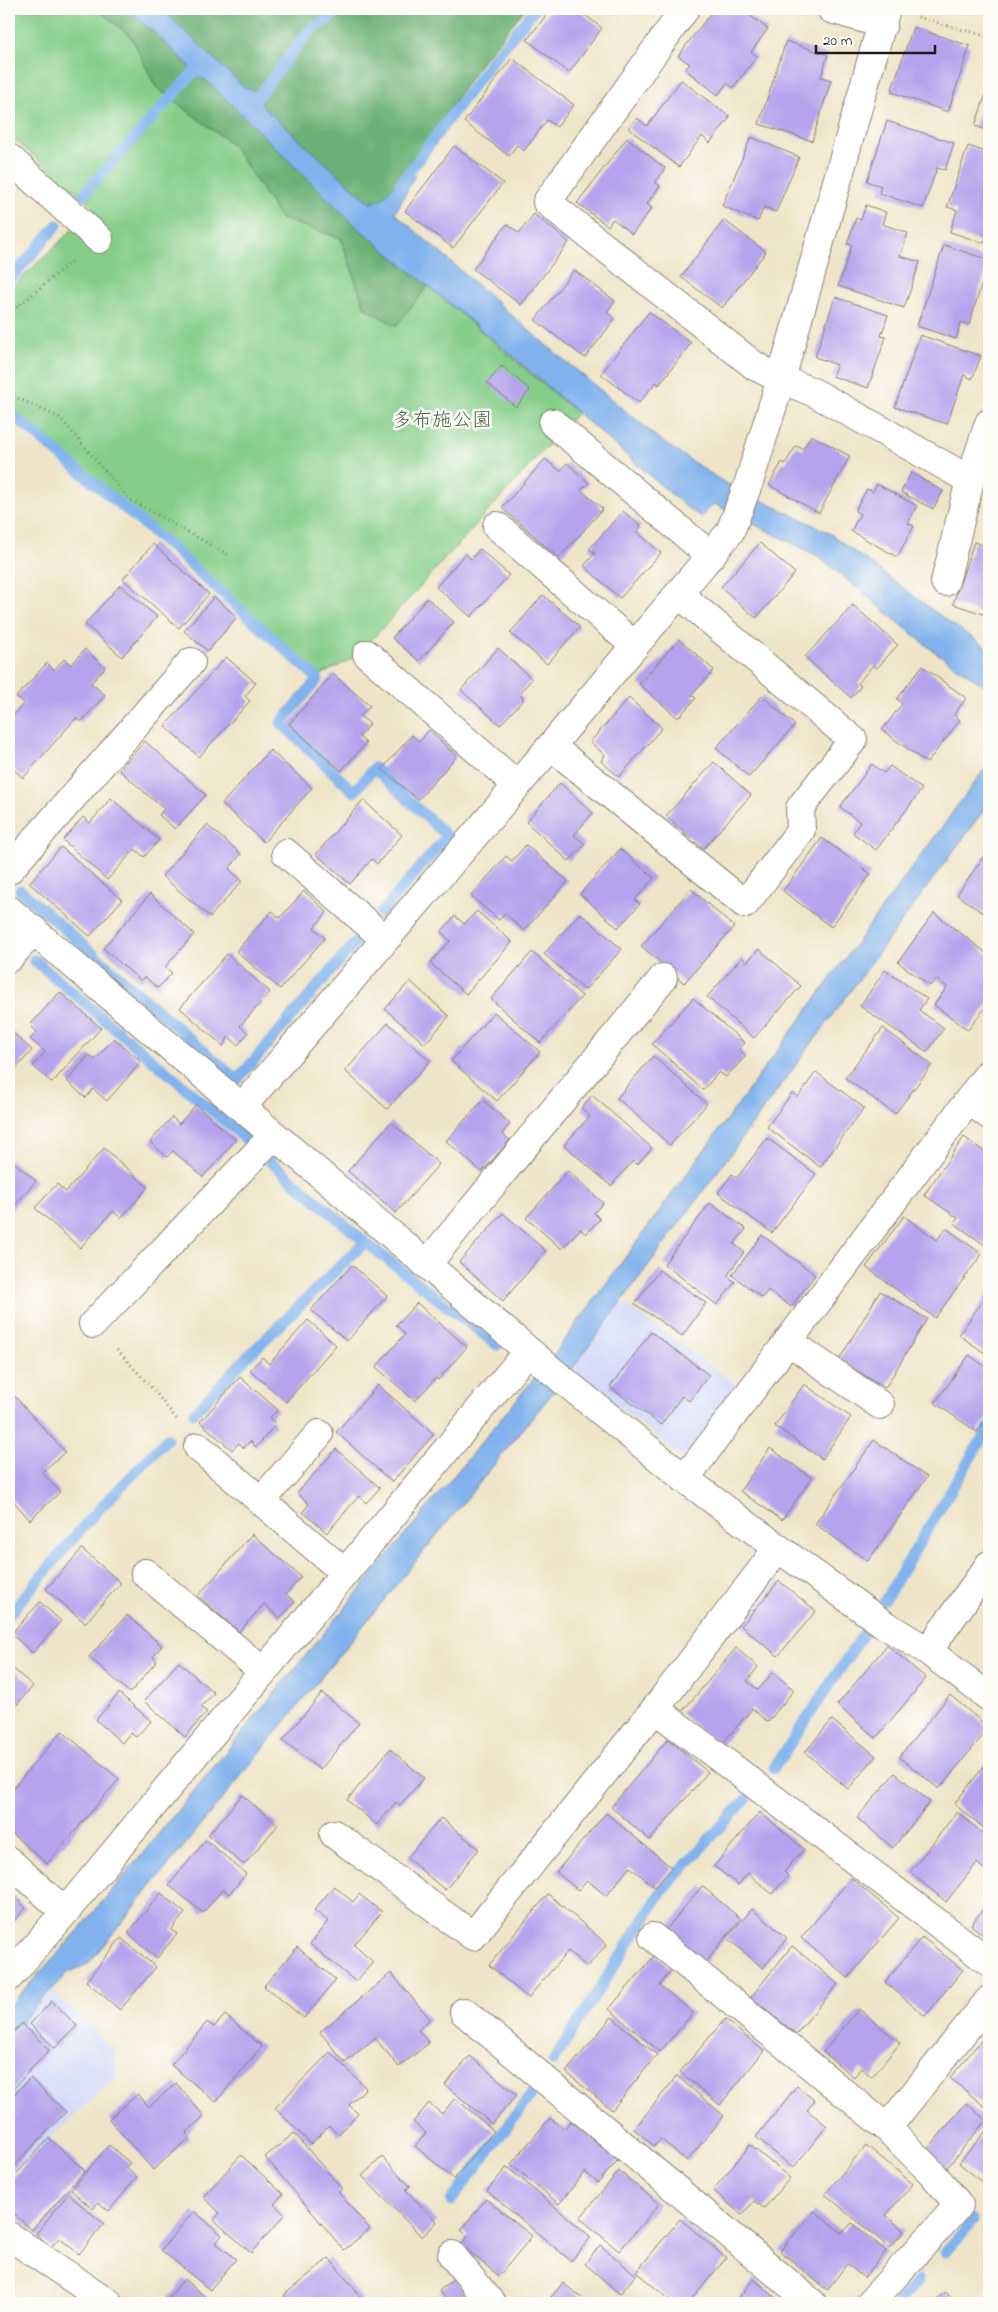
<svg xmlns="http://www.w3.org/2000/svg" width="998" height="2312" font-family="'Indie Flower','Klee One',sans-serif">
<style>
.built{fill:#d2d9f9}
.green{fill:#85ce89;stroke:#507552}
.forest{fill:#6cb175;stroke:#446648}
.water{fill:#81b2ed;stroke:#4e6784}
.lines{fill:none;stroke-linecap:round;stroke-linejoin:round}
.stream{stroke:#81b2ed;stroke-width:11}
.building{fill:#b5a4ed}
.street-casing{stroke:#868072;stroke-width:30}
.path{stroke:#868072;stroke-width:3;stroke-dasharray:1 4;stroke-linecap:butt}
.street{stroke:#fff;stroke-width:28}
.labels{text-anchor:middle;dominant-baseline:central;stroke-width:5;stroke-linejoin:round;paint-order:stroke}
.park-label{font-size:20px;fill:#466348;stroke:#fdfcf7}
</style>
<rect width="100%" height="100%" fill="#fdfcf7"/>
<filter id="ink" filterUnits="userSpaceOnUse"><feTurbulence type="fractalNoise" baseFrequency=".02" numOctaves="2"/><feDisplacementMap in="SourceGraphic" scale="10" xChannelSelector="R" yChannelSelector="G"/><feConvolveMatrix kernelMatrix="1 2 1 2 8 2 1 2 1" color-interpolation-filters="sRGB"/></filter>
<filter id="wash" filterUnits="userSpaceOnUse"><feTurbulence type="fractalNoise" baseFrequency=".0096" numOctaves="4" result="noise"/><feDisplacementMap in="SourceGraphic" scale="20" xChannelSelector="R" yChannelSelector="G"/><feGaussianBlur stdDeviation="1.12" result="paint"/><feColorMatrix in="noise" values="0 0 0 0 0 0 0 0 0 0 0 0 0 0 0 0 0 1.4 0 .05"/><feComposite in="paint" operator="in"/></filter>
<g filter="url(#wash)">
<rect width="100%" height="100%" fill="#efe4c7"/>
<!-- built -->
<path class="built" d="M622 1302 739 1386 683 1458 572 1369Z
M51 1990 114 2049 116 2077 9 2175V2034Z"/>
<!-- green -->
<path class="green" d="M9 9H98L132 38 156 87 233 145 281 219 341 238 365 308 396 325 428 286 577 413 357 656 319 676 153 530 9 409V290L68 234 93 206 9 135Z"/>
<!-- forest -->
<path class="forest" d="M98 9H525L477 68 407 171 358 228 428 286 396 326 365 308 341 238 281 219 233 145 156 87 132 38Z"/>
<!-- water -->
<path class="water" d="M128 9H162L245 88 261 92 262 106 370 203 381 200 407 171 415 175 395 213 533 334 664 443 725 483 828 532 949 622 989 649V689L931 649 818 556 714 504 701 517 685 506 510 354 358 228 206 80 192 75 189 65Z
M989 763V803L572 1369 88 1964 67 1973 9 2034V2006L80 1929 555 1353Z"/>
<g class="lines">
<!-- stream -->
<path class="stream" d="M252 104 308 32 343 9
M400 184 488 66 535 9
M82 196 201 64
M9 281 57 225
M9 412 171 547 318 679 281 723 354 792 374 768 447 836 381 913
M20 890 237 1080 355 943
M34 960 247 1140
M271 1162 365 1242 497 1345
M194 1413 243 1361 365 1242
M885 1600 989 1427
M9 1615 86 1523 167 1439
M774 1768 864 1633
M553 2061 662 1891 746 1799
M451 2201 533 2092
M945 2252 973 2221
M898 2303 918 2281"/>
</g>
<g id="blocks">
<!-- building -->
<path class="building" d="M551 9H577L602 28 569 73 527 40Z
M714 9H741L768 29 751 52 757 56 733 88 727 83 718 95 685 69 690 64 678 56Z
M913 27 970 46 948 112 891 92Z
M786 41 828 55 821 77 831 80 812 141 759 124Z
M512 58 574 105 557 127 547 120 524 151 517 145 509 156 464 122Z
M681 80 730 117 710 143 702 136 679 167 628 128 637 118 647 126Z
M989 85V131L975 126Z
M887 121 954 143 945 170 937 168 923 208 879 193 881 186 867 181Z
M751 137 799 157 776 212 764 207 758 221 722 206Z
M627 138 665 168 655 182 660 186 647 204 652 208 632 234 613 219 608 226 577 203Z
M454 146 503 183 453 248 405 211Z
M968 146 989 153V228L984 243 950 232 957 210 947 207Z
M866 205 886 212 882 224 908 233 900 256 920 262 904 308 838 286 852 245 847 244 856 218 861 220Z
M534 214 569 242 521 305 473 269 507 224 519 233Z
M724 220 766 252 722 308 681 277Z
M944 245 989 260 969 325 961 322 956 339 917 326Z
M574 270 615 301 607 312 615 319 585 358 535 320Z
M835 297 888 315 881 336 886 337 868 388 832 376 837 365 815 357Z
M649 312 691 343 659 385 656 382 639 403 601 374Z
M920 335 981 356 972 379 964 375 947 424 895 407Z
M502 366 530 390 516 407 487 383Z
M811 435 850 456 819 513 769 485 782 462 785 464 796 446 803 449Z
M545 459 560 471 567 463 589 483 581 490 603 509 559 558 502 508Z
M911 473 943 491 933 509 901 492Z
M877 484 917 506 908 523 914 526 897 557 851 531 860 514 855 511 867 489 873 492Z
M623 511 641 526 637 532 661 553 620 598 584 566 595 553 589 549Z
M974 542 989 547V616L953 604Z
M760 543 795 573 756 618 721 587Z
M153 544 209 594 179 628 123 579Z
M480 549 509 575 471 617 436 587 465 554 471 559Z
M120 585 157 617 122 657 85 624Z
M543 595 580 627 547 664 510 633Z
M214 597 237 617 208 651 184 631Z
M427 598 454 622 419 661 392 638Z
M853 605 898 645 877 668 873 665 858 683 861 686 851 698 805 657Z
M679 639 714 670 692 695 696 698 678 718 639 684Z
M498 648 532 679 519 694 524 699 500 725 461 690Z
M85 649 105 668 91 683 105 695 81 722 76 718 23 778 9 765V720L24 703 16 697 47 663 54 670 64 659 71 665Z
M226 657 256 683 245 696 250 701 199 757 165 726Z
M922 666 966 698 954 715 960 720 927 763 882 730 902 704 897 699Z
M333 674 370 706 360 716 370 724 359 737 366 743 341 771 289 724Z
M762 696 795 725 749 777 716 748Z
M629 698 662 728 619 777 601 761 605 755 590 742Z
M429 730 457 756 418 800 382 769 412 735 419 742Z
M145 741 206 795 175 829 159 815 164 809 119 770Z
M270 750 312 788 264 842 222 804Z
M714 762 751 795 703 849 666 816Z
M872 764 884 773 890 766 922 789 876 850 853 833 860 822 840 807Z
M560 783 593 813 574 835 585 844 569 861 526 822Z
M111 798 159 840 144 857 135 849 107 880 63 840 83 817 90 823Z
M363 800 402 835 377 864 372 859 350 884 316 854Z
M207 825 241 854 229 869 242 881 210 917 162 876Z
M822 838 871 874 831 927 783 891Z
M526 845 568 881 524 931 505 913 499 920 471 896 506 856 512 861Z
M61 847 122 900 90 936 29 883Z
M620 849 654 878 635 900 640 904 618 928 580 894Z
M989 849V917L957 895Z
M691 889 734 927 684 983 641 946Z
M304 891 327 912 314 928 325 938 280 989 236 951 272 911 280 918Z
M150 894 194 934 165 967 172 973 158 988 145 977 141 981 103 948Z
M477 911 512 942 466 994 430 963 450 941 441 932 455 916 464 924Z
M580 913 622 949 585 990 544 954Z
M934 913 989 955V966L986 970 989 972V1003L968 1030 934 1005 947 987 936 979 930 986 898 962Z
M759 949 801 986 754 1038 707 997 742 957 747 962Z
M532 952 582 996 540 1043 491 999Z
M227 954 270 992 240 1026 248 1033 238 1045 229 1037 223 1046 180 1008Z
M885 970 927 999 919 1010 944 1028 927 1052 860 1006Z
M410 981 449 1016 425 1044 385 1009Z
M60 992 101 1028 52 1083 33 1066 45 1052 30 1039 37 1032 30 1025Z
M693 998 745 1043 739 1049 746 1056 726 1077 719 1072 703 1090 652 1044Z
M494 1012 540 1052 497 1101 451 1061Z
M388 1023 430 1061 387 1109 345 1071Z
M883 1028 932 1065 895 1114 845 1078Z
M9 1029 32 1050 12 1074 9 1072Z
M114 1038 141 1062 107 1101 93 1089 86 1098 67 1081 89 1055 95 1060Z
M653 1056 707 1104 670 1145 617 1098Z
M816 1072 864 1108 820 1167 767 1127 792 1093 798 1097Z
M592 1095 652 1148 637 1165 633 1161 611 1186 564 1145 590 1116 581 1108Z
M483 1100 510 1124 502 1134 510 1140 482 1172 446 1141Z
M196 1105 236 1140 203 1177 173 1151 167 1157 150 1142 172 1117 179 1124Z
M391 1122 439 1164 396 1213 348 1171Z
M964 1137 989 1155V1205L985 1210 989 1213V1248L954 1223 958 1218 924 1195Z
M767 1138 816 1174 772 1233 718 1193 732 1174 737 1178Z
M104 1148 148 1187 121 1218 113 1211 80 1248 35 1208 57 1184 66 1192Z
M10 1159 36 1181 9 1212V1160Z
M568 1171 603 1203 594 1213 600 1219 586 1234 580 1229 562 1249 526 1218Z
M710 1203 746 1229 734 1244 744 1252 727 1276 735 1282 717 1305 664 1264Z
M503 1213 546 1251 503 1301 459 1262Z
M904 1216 937 1240 946 1228 982 1254 935 1318 866 1267Z
M762 1235 815 1275 791 1307 768 1290 762 1298 732 1275Z
M352 1265 387 1296 347 1341 311 1310Z
M659 1270 706 1303 682 1336 635 1304Z
M880 1291 927 1319 885 1388 839 1360Z
M989 1292V1356L959 1335Z
M417 1303 467 1347 438 1380 436 1378 415 1401 376 1367 405 1334 396 1325Z
M308 1320 336 1345 286 1402 250 1370 262 1357 269 1364Z
M651 1332 709 1375 689 1401 682 1396 661 1425 610 1387Z
M969 1355 989 1369V1415L977 1432 935 1403Z
M240 1377 278 1410 269 1418 276 1424 256 1447 250 1441 244 1448 239 1443 232 1450 200 1422Z
M804 1384 851 1417 822 1459 775 1426Z
M378 1385 434 1434 392 1482 336 1432Z
M9 1390 65 1452 42 1472 60 1492 30 1520 9 1496Z
M874 1440 927 1477 868 1561 815 1524Z
M770 1448 812 1478 782 1520 740 1491Z
M336 1449 380 1488 366 1503 359 1496 327 1533 303 1512 309 1504 297 1493Z
M252 1534 301 1577 286 1594 295 1602 280 1618 264 1604 239 1632 198 1596Z
M82 1549 121 1583 85 1623 46 1589Z
M779 1581 816 1611 778 1656 741 1626Z
M40 1602 61 1621 33 1653 11 1634Z
M127 1615 162 1646 153 1657 157 1661 130 1693 89 1657Z
M887 1645 926 1678 876 1738 837 1705Z
M736 1648 758 1667 747 1681 758 1690 773 1672 794 1690 768 1722 752 1709 720 1746 681 1713Z
M179 1662 214 1693 201 1707 207 1712 185 1737 144 1701Z
M9 1665 33 1686 9 1714Z
M119 1693 151 1721 136 1737 130 1733 122 1743 96 1720Z
M322 1693 359 1723 320 1770 283 1740Z
M950 1695 989 1728 939 1789 899 1757Z
M832 1720 876 1756 848 1789 805 1752Z
M62 1731 119 1779 47 1864 9 1831V1793Z
M668 1739 708 1772 650 1840 611 1807Z
M390 1749 424 1778 400 1805 396 1802 377 1825 347 1800Z
M989 1760V1832L954 1804Z
M895 1773 930 1802 893 1848 857 1818Z
M242 1795 278 1825 244 1865 208 1835Z
M760 1812 804 1849 784 1872 788 1876 772 1894 748 1873 738 1885 714 1866Z
M957 1812 989 1838V1867L986 1871 977 1863 946 1902 910 1872Z
M606 1813 672 1868 655 1887 630 1867 606 1896 587 1880 578 1890 556 1872Z
M441 1818 479 1849 445 1890 407 1858Z
M206 1840 246 1874 229 1894 223 1889 203 1913 169 1885Z
M851 1878 899 1918 848 1978 801 1938Z
M334 1886 353 1902 359 1894 382 1912 354 1945 373 1962 356 1982 310 1944 328 1921 314 1910Z
M702 1886 741 1919 704 1964 664 1932Z
M9 1891 26 1908 9 1926Z
M161 1893 185 1913 171 1930 177 1934 157 1958 128 1933Z
M548 1894 607 1944 587 1967 568 1951 528 1998 489 1965Z
M989 1901V1940L971 1925Z
M752 1909 787 1938 763 1968 727 1938Z
M922 1937 963 1970 925 2016 885 1982Z
M121 1938 156 1967 120 2010 86 1981Z
M792 1946 838 1984 796 2034 751 1997Z
M297 1947 336 1980 304 2018 264 1986Z
M655 1955 672 1969 660 1985 693 2013 660 2052 609 2009Z
M391 1973 430 2019 418 2030 429 2043 399 2067 375 2038 345 2063 320 2032Z
M52 2001 77 2026 55 2048 30 2024Z
M859 2009 900 2043 872 2077 861 2068 854 2077 823 2052Z
M225 2015 262 2046 216 2102 171 2065 207 2022 214 2027Z
M612 2017 657 2055 612 2110 566 2072Z
M725 2019 764 2051 720 2105 680 2072Z
M22 2023 49 2050 9 2093V2037Z
M989 2031V2110L950 2078Z
M330 2052 366 2088 349 2105 358 2114 338 2135 329 2126 311 2144 275 2108Z
M470 2056 517 2095 492 2124 445 2085Z
M677 2076 724 2116 687 2161 661 2139 654 2146 634 2129Z
M30 2078 66 2112 10 2170 9 2168V2100Z
M176 2083 204 2116 186 2133 190 2138 153 2170 109 2119 138 2094 149 2107Z
M797 2086 815 2101 807 2110 827 2126 793 2168 756 2137Z
M455 2098 494 2131 454 2179 415 2146 426 2133 413 2122 429 2103 442 2114Z
M966 2103 986 2120 947 2168 927 2150Z
M550 2118 564 2129 571 2121 618 2160 598 2183 585 2172 559 2204 511 2164Z
M989 2127V2175L983 2183 959 2163Z
M294 2133 342 2189 338 2192 370 2229 344 2250 265 2157Z
M49 2138 85 2171 32 2230 9 2209V2182Z
M109 2145 130 2163 126 2168 137 2177 109 2211 98 2202 93 2209 71 2190Z
M750 2145 790 2178 764 2208 754 2201 742 2215 713 2190Z
M866 2145 913 2184 886 2215 904 2231 890 2248 825 2194Z
M241 2155 283 2194 274 2204 285 2215 251 2253 214 2220 220 2213 203 2197Z
M382 2157 410 2186 406 2190 437 2222 422 2237 362 2176Z
M507 2167 591 2237 571 2261 487 2191Z
M619 2171 659 2204 619 2251 580 2218Z
M68 2194 104 2224 79 2254 59 2238 51 2247 36 2234Z
M486 2199 532 2236 499 2276 461 2245 468 2236 461 2230Z
M194 2211 222 2235 216 2243 236 2259 210 2290 161 2250Z
M814 2211 842 2233 852 2223 886 2251 864 2278 847 2264 827 2290 780 2251Z
M680 2219 726 2258 692 2299 696 2303H667L670 2300 636 2272Z
M600 2245 636 2275 620 2294 585 2264Z
M329 2258 365 2302 290 2303 284 2295Z
M455 2278 476 2303H450L439 2291Z
M184 2279 213 2303H164Z
M754 2279 782 2303H734Z
M563 2283 588 2303H546Z
M944 2292 958 2303H934Z"/>
</g>
</g>
<g filter="url(#ink)">
<use href="#blocks" fill-opacity="0" stroke="#868072" stroke-width="1"/>
<g class="lines">
<defs>
<path id="street" d="M685 9 547 202 755 366 781 379 815 393 970 480 989 423
M831 9 883 24
M9 158 99 239
M553 423 711 556
M497 526 635 646
M945 582 970 480
M367 654 517 785
M551 746 745 904 801 830 800 808 853 740 679 594
M286 853 385 939
M9 870 191 662
M9 910 564 1381 685 1479 778 1548 885 1625 928 1651 989 1697
M9 958 34 930
M969 1100 989 1115
M242 1107 551 746 730 532 749 482 781 379 886 9
M427 1264 663 978
M93 1324 274 1135
M788 1341 880 1405
M198 1447 344 1572
M685 1479 989 1073
M261 1501 319 1434
M145 1573 264 1672
M928 1651 989 1565
M655 1709 989 1962
M334 1834 473 1936 655 1709 778 1548
M9 1861 65 1912
M653 1937 887 2128 932 2173 959 2205 870 2303
M9 1977 65 1912 528 1351
M464 2012 812 2303
M887 2128 989 2000
M9 2236 109 2303
M452 2255 491 2303"/>
</defs>
<!-- street casing -->
<use href="#street" class="street-casing"/>
<!-- path -->
<path class="path" d="M918 17 989 37
M9 314 72 261
M9 394 60 418 129 499 230 556
M117 1350 152 1388 178 1421"/>
<!-- street -->
<use href="#street" class="street"/>
</g>
</g>
<g class="labels">
<!-- park labels -->
<g class="park-label">
<text x="442" y="421">多布施公園</text>
</g>
</g>
<!-- margin -->
<rect width="998" height="2312" fill="none" stroke="#fdfcf7" stroke-width="30"/>
<!-- scale -->
<path d="M816 45v8h119v-8" fill="none" stroke="#1c1c1c" stroke-width="2.5"/>
<text x="823" y="45" font-size="15" fill="#1c1c1c" stroke="#fdfcf7" stroke-width="4" paint-order="stroke">20 m</text>
</svg>
